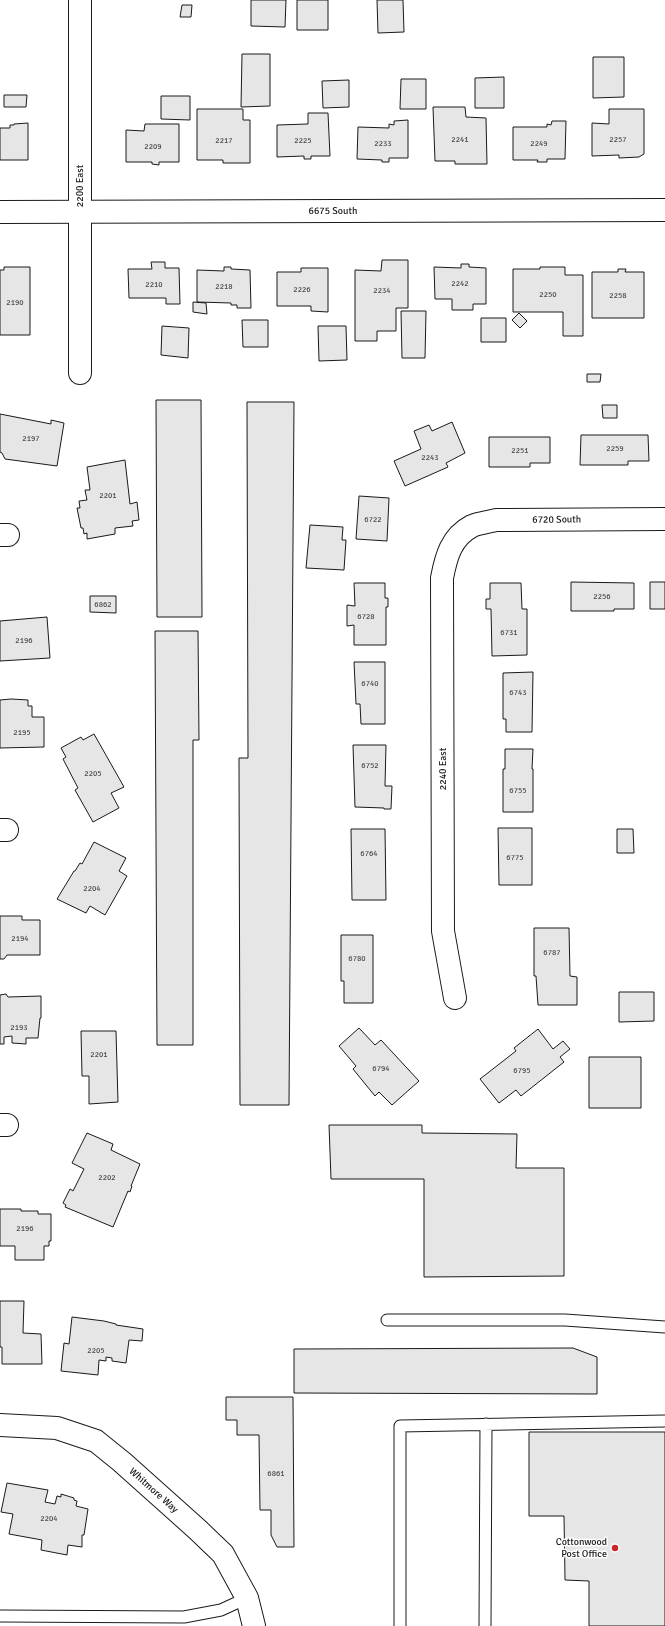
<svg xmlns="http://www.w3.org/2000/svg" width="665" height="1626" font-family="Signika,sans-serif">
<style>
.building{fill:#e6e6e6;stroke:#1a1a1a}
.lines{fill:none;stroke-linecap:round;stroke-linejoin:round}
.service-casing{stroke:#1a1a1a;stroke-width:13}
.minor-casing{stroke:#1a1a1a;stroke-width:24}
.service{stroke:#fff;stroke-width:11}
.minor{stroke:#fff;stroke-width:22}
.poi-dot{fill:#c62828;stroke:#fff;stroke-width:1.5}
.labels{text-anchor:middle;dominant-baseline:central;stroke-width:3;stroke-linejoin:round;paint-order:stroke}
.number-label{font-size:8px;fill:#4d4d4d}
.street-label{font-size:10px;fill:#1a1a1a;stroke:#fff}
.poi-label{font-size:10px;fill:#1a1a1a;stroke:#fff;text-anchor:end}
</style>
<rect width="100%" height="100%" fill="#fff"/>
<!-- building -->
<path class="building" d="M251 0H286L285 27 251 26Z
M297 0H328V30H297Z
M377 0H403L404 32 378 33Z
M182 5H192L191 17H180Z
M242 54H270V106L241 107Z
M593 57H624V97L593 98Z
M504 77V108H475V78Z
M401 79H426V109H400Z
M349 80V107L323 108 322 81Z
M4 95H27L26 107H4Z
M161 96H190V120L161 119Z
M433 107H465L466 117 486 118 487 164H455V161H435Z
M197 109H243V120H250V163H223V160H197Z
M609 109H644V154L639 157 619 158V155L592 156V123L609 124Z
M308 113H328L330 156H311V159H304V156L277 157V125L308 124Z
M408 120V158H389V162H382V160L357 159 358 127 389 128V124L394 125V121Z
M552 121H566L565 159H547V162H537L538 160H513V127H547V124L551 125Z
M28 123V160H0V128H10V125H14V124Z
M145 124H179V162H159V165L152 164V162H126V130L144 131Z
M382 260H408V308H396V331H377V341H355V270L381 271Z
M151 262H165V268H179L180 304H166V298H129L128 269H152Z
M461 264H469V267L486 268V304H473V310H452V299H435L434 267 461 268Z
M4 267H30V335H0V270H4Z
M224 267H231V269L250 270 251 308H237V305H231V303L197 302V270L224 271Z
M540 267H565V275H583V336H563V312H513V269H540Z
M301 268H328V312L311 311V306H277V272H301Z
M618 269H626L625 272H644V318H592V272H618Z
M193 302 206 303 207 314 193 312Z
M401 311H426L425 358H402Z
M519 313 527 321 520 328 512 320Z
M481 318H506V342H481Z
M242 320H268V347H243Z
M162 326 189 328 188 358 161 355Z
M318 326H346L347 360 319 361Z
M587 374H601L600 382H587Z
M156 400H201L202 617H157Z
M247 402H294L289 1105H240L239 758H248Z
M602 405H617V418H603Z
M0 414 51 424V420L64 423 57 466 5 459 2 453 0 452Z
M452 422 465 453 446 463 448 467 405 486 394 461 421 449 414 431 429 425 432 431Z
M581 435H648L649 461H628V465H580Z
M489 437H550V463H530V467H489Z
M125 460 130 504 137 502 139 520 132 521 133 526 115 528V534L87 539V533L84 534 83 528H81L77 508H80L79 501 87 500 85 490H90L87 467Z
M359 496 389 498 387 541 356 539Z
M310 525 343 527 342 540H346L344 570 306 568Z
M571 582 634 583V609H614V611H571Z
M650 582H665V609H650Z
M354 583H385V598H388V607H386V645H354V625L347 626V605L355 606Z
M490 583H521L522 609H527V655L492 656 491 609H486V599H490Z
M90 596H116V613L90 612Z
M47 617 50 658 0 661V621Z
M155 631H198L199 740H193V1045H157Z
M354 662H385V724H361L360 704H356Z
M533 672 532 732H506V719H503V673Z
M11 699 28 700V706H32V717H44V747L0 748V700Z
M94 734 124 787 111 793 119 808 93 822 75 790 78 788 63 759 66 757 61 748 81 737 83 740Z
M353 745H386L385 786H392L391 809H384V808L355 807Z
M505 749H533L532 769H533V812H503V769H505Z
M498 828H532V885H499Z
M351 829H385L386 900H352Z
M617 829H633L634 853H617Z
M94 842 126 858 119 871 127 876 105 915 90 906 86 913 57 899 74 871H75L80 863 82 864Z
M0 916H22V920H40V955H7L4 959H0Z
M534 928H569L570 976 577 977V1005H538L536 976H534Z
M341 935H373V1003H344V981H341Z
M619 992H654V1021L619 1022Z
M6 994 8 997 41 996V1018H40L38 1038H26V1044L12 1043V1036L4 1037V1044H0V995Z
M359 1028 375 1045 381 1040 419 1081 392 1105 379 1092 375 1096 353 1069 356 1066 339 1046Z
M538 1029 553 1049 563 1041 570 1049 560 1057 564 1062 521 1096 516 1090 499 1103 480 1079 516 1051 514 1048Z
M81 1031H116L118 1102 89 1104V1076H82Z
M589 1057H641V1108H589Z
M329 1125H422V1133L517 1134 516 1168H564V1276L424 1277V1179H331Z
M87 1133 113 1144 111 1150 140 1164 131 1186H132L130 1192 128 1191 113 1227 65 1207 66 1205 63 1203 70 1189 73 1191 84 1169 72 1163Z
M0 1209H21V1211H38V1214H51V1241H49V1246H44V1260H15V1246H0Z
M0 1301H24L23 1333 41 1334 42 1364H2V1347H0Z
M72 1317 104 1321 116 1324V1325L143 1329 142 1341 129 1340 126 1363 112 1361V1358L106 1357V1361L99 1360 98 1375 61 1371 64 1343 69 1344Z
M573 1348 597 1357V1394L294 1393V1349Z
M226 1397H293L294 1547H277L271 1535V1510H260L259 1435H237V1420H226Z
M529 1432H665V1626H589V1581L565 1580 564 1516H529Z
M7 1483 48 1490 45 1502 55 1504 57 1496 61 1497V1494L74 1498V1500L77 1501 76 1506 88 1509 84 1535H82V1547L68 1545 67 1555 41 1550 42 1540 9 1534 13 1514 1 1512Z"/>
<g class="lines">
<defs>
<path id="service" d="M387 1320H565L665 1327
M0 1616 184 1617 221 1610 247 1598
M400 1626V1426L665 1421
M485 1626 486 1424"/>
<g id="minor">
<path d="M80 0V373"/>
<path id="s1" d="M0 212 665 210"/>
<path d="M0 535H8"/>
<path d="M0 830H7"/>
<path id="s2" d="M455 998 443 931 442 578C446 557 451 537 472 526 479 523 489 522 496 520L665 519"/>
<path d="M0 1125H7"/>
<path id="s3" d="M0 1425 57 1428 96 1441 122 1462 198 1530 223 1554 247 1598 254 1626"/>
</g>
</defs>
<!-- service casing -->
<use href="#service" class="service-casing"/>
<!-- minor casing -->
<use href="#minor" class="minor-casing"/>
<!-- service -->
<use href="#service" class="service"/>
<!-- minor -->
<use href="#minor" class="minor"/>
</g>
<!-- markers -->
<circle class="poi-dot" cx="615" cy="1548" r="4"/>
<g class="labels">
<!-- number labels -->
<g class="number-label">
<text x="460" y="139">2241</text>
<text x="618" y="139">2257</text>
<text x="224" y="140">2217</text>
<text x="303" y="140">2225</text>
<text x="383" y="143">2233</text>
<text x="539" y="143">2249</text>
<text x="153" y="146">2209</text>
<text x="460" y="283">2242</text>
<text x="154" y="284">2210</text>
<text x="224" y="286">2218</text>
<text x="302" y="289">2226</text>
<text x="382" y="290">2234</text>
<text x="548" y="294">2250</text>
<text x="618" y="295">2258</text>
<text x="15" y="302">2190</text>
<text x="31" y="438">2197</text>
<text x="615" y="448">2259</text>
<text x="520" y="450">2251</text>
<text x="430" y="457">2243</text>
<text x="108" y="495">2201</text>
<text x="373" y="519">6722</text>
<text x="602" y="596">2256</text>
<text x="103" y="604">6862</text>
<text x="366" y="616">6728</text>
<text x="509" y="632">6731</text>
<text x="24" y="640">2196</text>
<text x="370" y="683">6740</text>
<text x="518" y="692">6743</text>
<text x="22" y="732">2195</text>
<text x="370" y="765">6752</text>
<text x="93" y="773">2205</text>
<text x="518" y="790">6755</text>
<text x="369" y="853">6764</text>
<text x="515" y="857">6775</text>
<text x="92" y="888">2204</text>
<text x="20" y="938">2194</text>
<text x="552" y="952">6787</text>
<text x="357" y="958">6780</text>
<text x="19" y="1027">2193</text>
<text x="99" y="1054">2201</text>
<text x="381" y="1068">6794</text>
<text x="522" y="1070">6795</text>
<text x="107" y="1177">2202</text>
<text x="25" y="1228">2196</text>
<text x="96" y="1350">2205</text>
<text x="276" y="1473">6861</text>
<text x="49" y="1518">2204</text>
</g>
<!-- street labels -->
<g class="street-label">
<text transform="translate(80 186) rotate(-90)">2200 East</text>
<text stroke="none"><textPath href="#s1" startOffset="333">6675 South</textPath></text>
<text stroke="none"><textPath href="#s2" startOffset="569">6720 South</textPath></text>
<text transform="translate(443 769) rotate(-90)">2240 East</text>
<text stroke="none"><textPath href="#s3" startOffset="174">Whitmore Way</textPath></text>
</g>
<!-- poi labels -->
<g class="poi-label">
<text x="607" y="1542">Cottonwood<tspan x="607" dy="12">Post Office</tspan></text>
</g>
</g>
</svg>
